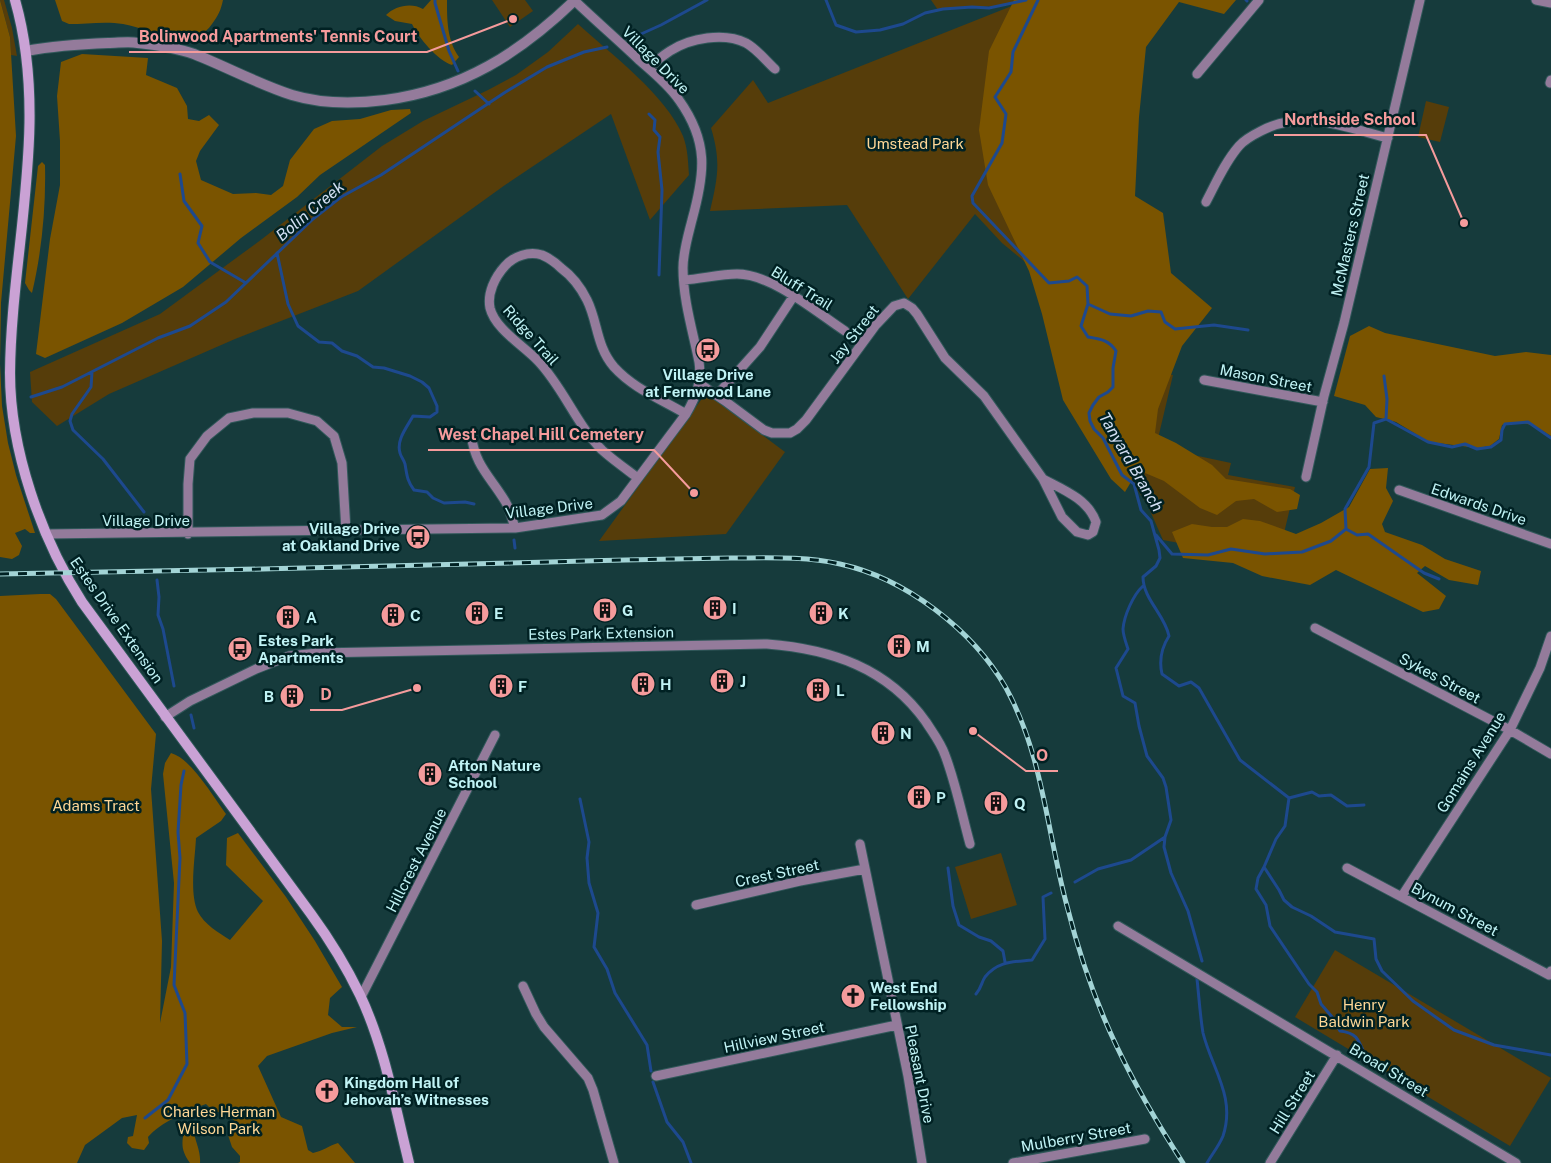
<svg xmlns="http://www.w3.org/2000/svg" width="1551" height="1163" font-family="'Public Sans',sans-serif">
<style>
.green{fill:#563d0a}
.forest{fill:#7a5400}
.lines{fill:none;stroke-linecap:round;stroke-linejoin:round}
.stream{stroke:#1d498e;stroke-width:3}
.minor-casing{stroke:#31585a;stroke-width:11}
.tertiary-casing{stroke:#31585a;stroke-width:12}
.secondary-casing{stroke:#31585a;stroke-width:12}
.minor{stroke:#947b9b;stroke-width:9}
.tertiary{stroke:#947b9b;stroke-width:10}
.secondary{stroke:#caa2d5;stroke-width:10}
.rail-casing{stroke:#a3d4d6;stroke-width:5}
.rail{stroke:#002123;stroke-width:3;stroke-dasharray:9;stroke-linecap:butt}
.labels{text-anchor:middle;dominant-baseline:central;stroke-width:5;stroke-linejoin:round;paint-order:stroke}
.street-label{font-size:15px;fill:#c0f3f5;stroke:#002123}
.park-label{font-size:15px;fill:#fed796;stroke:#002123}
.poi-label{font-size:15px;font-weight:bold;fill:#c0f3f5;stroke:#002123;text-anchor:start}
.water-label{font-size:16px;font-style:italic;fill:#d3e0f4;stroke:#002123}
.leader{fill:none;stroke:#f59b9c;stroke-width:2}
.callout-dot{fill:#f59b9c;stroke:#002123;stroke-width:2}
.callout-label{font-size:16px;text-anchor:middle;font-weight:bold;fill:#f59b9c;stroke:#002123;stroke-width:5;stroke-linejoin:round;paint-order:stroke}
</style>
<rect width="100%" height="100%" fill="#163b3c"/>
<!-- green -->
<path class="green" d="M0 0H4L12 28 17 56 11 55 10 37Z
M492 0H525L533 11 510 27Z
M931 0H1021L995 6 938 10Z
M1027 0 1004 212 1144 369 1173 375 1156 447 1231 463 1228 475 1295 487 1280 550 1195 546 1163 540 1147 504 1088 418 1058 289 1002 243 975 214 908 299 847 205 710 211C718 177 721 161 711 128L753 80 768 103Z
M578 24C611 54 666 95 683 136 688 149 688 162 689 175L650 220 611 114 505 185 358 291 235 339 109 394 57 426 32 402 30 372 160 314 262 239 382 146 423 121 488 90 516 75 548 52Z
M1426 101 1449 107 1440 142 1418 137Z
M706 393 785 452 726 534 599 541Z
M1001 853 1017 905 971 919 955 867Z
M1335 950 1551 1078 1510 1146 1295 1017Z"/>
<!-- forest -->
<path class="forest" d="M0 0 10 37 16 136 1 303 0 364 2 406 8 443 16 475 35 533H30L25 529 15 533 22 546 19 555 12 559 0 557Z
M55 0H223C221 10 218 16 212 24 192 54 151 29 123 24 106 21 86 24 69 24L62 21Z
M431 0H447C447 20 447 40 459 57L452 65C438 61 418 37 412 24L395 21 386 15C395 6 411 2 423 9Z
M1014 0H1236L1224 14 1179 2 1146 47 1139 117 1135 196 1163 213 1171 273 1212 308 1182 346 1158 409 1155 433 1176 443 1212 465 1226 479 1290 489 1300 495 1297 509 1277 512 1254 499 1236 501 1217 515 1200 508 1164 481 1138 470 1125 492 1111 479 1063 400 1042 314 1029 271 988 185 979 130 989 51Z
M82 54 148 58 146 75 177 88 187 106 188 119 199 121 209 115 219 125 200 151 196 161 201 180 233 194 256 193 271 195 283 186 290 160 314 129 332 121 360 119 391 110 410 109 411 113 320 175 297 197 241 238 183 287 122 323 45 358 36 354 50 239 60 185V141L57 96 61 62Z
M42 162 45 165C46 207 42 251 32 293L29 290 25 283 38 166Z
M1369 326 1385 333 1495 356 1526 352 1551 355V436C1534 425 1523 419 1502 425L1499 439 1490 446 1478 448 1429 442 1396 422 1376 417 1365 405 1334 396 1350 336Z
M1388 468 1386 488 1393 501 1382 524 1385 532 1422 545 1445 559 1481 571 1478 585 1449 580 1425 566 1417 573 1446 596 1439 609 1423 612 1336 570 1310 585 1262 576 1233 563 1183 558 1172 532 1192 524 1212 527H1227L1243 519 1260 521 1296 534 1321 523 1349 507 1370 469Z
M40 594H50L56 599 156 734 151 789 162 941 160 1023 171 967 174 883 163 774 165 763 171 753C192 759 213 797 226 814L221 821 196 838C195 859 189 893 198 912 204 924 219 933 230 940L263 901 226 865 227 838 238 833 286 897 315 941 342 987 330 998 328 1015 342 1027H357L332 1033 267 1056 258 1066 281 1117 302 1126 308 1150 313 1153C323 1151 328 1146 338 1143L355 1163H238L240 1162V1156L232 1147 228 1135 235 1122C229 1113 225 1112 214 1112L206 1104C188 1110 160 1123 148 1137L149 1143 144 1150 132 1148 127 1143 128 1137 133 1136 137 1115 122 1118 85 1145 77 1163H0V596Z
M193 1129C195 1141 201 1151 200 1163H190C182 1152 181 1145 184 1132Z"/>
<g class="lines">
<!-- stream -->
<path class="stream" d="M435 0V3L449 51 458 71
M826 0 836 25 856 32 880 30 903 24 925 13 943 9 972 7 989 8 1026 0
M1038 0 1013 52 1011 72 995 97 1006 114 1002 143 972 196 973 203 1049 283 1069 281 1077 277 1087 286 1088 304 1081 326 1088 337C1100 339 1109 340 1116 351L1113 368V387L1108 392 1099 397 1093 405 1089 413 1090 421 1094 429 1103 438 1122 475 1134 484 1141 510 1151 521 1159 550 1160 558 1156 566 1143 577C1143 599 1165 615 1169 636 1162 647 1159 661 1162 674L1179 686 1191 682 1199 688 1240 760 1289 798 1285 826 1276 839 1264 867 1258 878 1256 889 1266 905 1270 926 1309 984 1317 992 1321 1004 1333 1018 1340 1031C1356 1033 1358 1038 1364 1053
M1246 0 1247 1
M630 39 661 25 707 0
M475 91 489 104
M649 114 655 120 654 130 660 137 658 152 662 190 659 275
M180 174 184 201 202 226 198 243 210 262 246 283
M277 253 288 304 298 326 319 342 332 343 342 351 357 356 373 367 384 368 410 376 422 382 429 388 437 406V412L430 417 413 416C407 427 396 440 400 453 401 457 404 460 405 464 407 475 407 481 414 490L427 492 433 498 444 503 465 502 474 504
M1088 304 1110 314 1131 316 1148 311 1161 312 1165 322 1175 329 1214 325 1248 330
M92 372 91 387 72 414 70 421 73 430 103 459 144 512
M1384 376 1387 399 1386 419
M31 397 62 387 158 338 190 326 226 302 313 219 341 197 381 175 504 93 547 67 584 52 607 47
M1346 529 1357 535 1368 534 1424 573 1439 579
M1156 535 1172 554 1208 555 1231 549 1265 554 1302 552 1331 541 1346 529 1345 509 1369 467 1374 423 1386 419 1428 442 1452 447 1465 444 1477 449 1491 447 1501 440 1502 430 1505 424 1528 422 1551 438
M514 540 515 548
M157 580 159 597 158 615 163 629 174 686
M1143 586C1133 595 1124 616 1123 629 1123 635 1126 643 1128 649L1116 668 1123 696 1135 703 1139 726 1147 756 1163 778 1166 787 1171 820 1165 837 1164 847 1171 873 1188 911 1202 961
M191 715 194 728
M1289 798 1312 792 1319 796 1331 795 1347 806 1364 805
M580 799 589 842 587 858 589 883 598 913 594 947 607 969 615 993 647 1045 651 1071
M1264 867 1279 890 1284 900 1292 907 1311 916 1335 932 1374 939 1376 959 1382 971 1413 1001 1454 1030 1494 1045 1551 1055
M948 868 953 906 959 925 979 937 991 941 1003 951 1005 962
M1075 882 1098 869 1131 860 1165 837
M1197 979C1199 997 1200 1015 1203 1033 1212 1069 1236 1097 1223 1136 1219 1146 1212 1154 1207 1163
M976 994C982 987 981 983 985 977 998 961 1013 962 1032 960L1045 939 1043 897 1051 893
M653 1082 667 1122 683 1142 691 1163
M145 1118 168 1100 187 1064 185 1013 174 985 180 858 178 832 181 785 184 771"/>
<defs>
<path id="minor" d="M1536 0 1551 3
M649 68C655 62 662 56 670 51 690 38 724 32 746 43 757 49 766 61 775 69
M1197 74 1259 0
M1550 83 1551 80
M1206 202C1216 183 1225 162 1239 146 1245 139 1253 135 1261 131 1303 109 1345 127 1388 138
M684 280C701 279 720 274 737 274 772 274 816 312 845 331
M1204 380 1323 402
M700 384 725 401 764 430 772 433H790L797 429 806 420 875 326 894 306 904 303 912 308 917 314 945 358 984 396 1031 462 1043 479 1062 517 1077 532 1088 535 1093 532 1096 522C1088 499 1062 489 1043 479
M717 395 760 347 793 297
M471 434C475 466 490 476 505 501 510 509 512 519 515 528
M1306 477 1324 396 1344 323 1420 0
M638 478C626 469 613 460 602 450 576 424 563 387 538 361 524 346 495 329 490 308 487 293 495 277 505 266 514 256 529 251 542 255 549 258 556 263 561 268 572 276 581 288 587 300 598 322 596 346 614 367 634 389 661 399 686 414
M1399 490 1551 544
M46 534 515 528 602 515 621 501 686 414C696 397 702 382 699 362 693 332 683 300 683 268 683 252 688 236 692 220 705 173 709 142 679 100 669 85 653 72 639 60 618 40 596 21 575 1
M188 534V484L190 459 207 436 229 418 253 413H288L317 421 334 436 342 463 346 531
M1315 628 1510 730 1551 754
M165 717 190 701 256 669 289 656 317 653 767 644C831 649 888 668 926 722 933 733 941 743 945 755 956 784 962 815 970 844
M860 844 908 1076 922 1163
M1347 868 1549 975 1551 971
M1402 896 1510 730 1540 668 1551 636
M696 905 800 881 865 869
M1118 926 1516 1163
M523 986 536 1014 544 1027 588 1078 593 1090 614 1163
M361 997 495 735
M656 1076 897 1025
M1013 1163 1145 1139
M1270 1163 1337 1055"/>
<path id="tertiary" d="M26 51C53 46 80 44 108 43 118 43 129 41 138 43 157 45 177 48 194 54 227 67 258 84 292 95 322 104 354 104 385 100 462 90 520 53 575 0"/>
<path id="secondary" d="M15 0C50 122 11 250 10 373 10 450 41 538 82 602L311 914C330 940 346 966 360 995 385 1048 395 1107 409 1163"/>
</defs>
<!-- minor casing -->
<use href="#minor" class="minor-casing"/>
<!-- tertiary casing -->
<use href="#tertiary" class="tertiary-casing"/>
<!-- secondary casing -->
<use href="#secondary" class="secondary-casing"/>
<!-- minor -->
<use href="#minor" class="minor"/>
<!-- tertiary -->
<use href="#tertiary" class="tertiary"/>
<!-- secondary -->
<use href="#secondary" class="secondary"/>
<defs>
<path id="rail" d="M0 574C183 571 367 567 550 562 610 560 670 559 731 558 767 558 804 556 840 564 905 578 973 630 1006 688 1043 755 1047 833 1067 906 1079 954 1096 1003 1117 1047 1136 1087 1159 1126 1183 1163"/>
</defs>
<!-- rail casing -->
<use href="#rail" class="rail-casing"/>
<!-- rail -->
<use href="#rail" class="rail"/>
</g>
<!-- icons -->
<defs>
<symbol id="bus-disc" viewBox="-11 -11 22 22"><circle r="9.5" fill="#f59b9c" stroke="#002123"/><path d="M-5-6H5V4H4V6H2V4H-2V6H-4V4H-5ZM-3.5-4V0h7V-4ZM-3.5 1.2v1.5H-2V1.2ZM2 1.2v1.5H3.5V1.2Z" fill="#111"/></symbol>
<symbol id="building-disc" viewBox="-11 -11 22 22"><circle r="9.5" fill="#f59b9c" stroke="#002123"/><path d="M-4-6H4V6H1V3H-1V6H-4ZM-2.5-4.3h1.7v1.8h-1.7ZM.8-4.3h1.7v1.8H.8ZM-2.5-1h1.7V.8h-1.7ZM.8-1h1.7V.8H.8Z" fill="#111"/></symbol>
<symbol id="church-disc" viewBox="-11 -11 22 22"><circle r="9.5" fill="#f59b9c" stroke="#002123"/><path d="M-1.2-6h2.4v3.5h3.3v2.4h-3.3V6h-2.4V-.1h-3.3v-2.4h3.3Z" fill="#111"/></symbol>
</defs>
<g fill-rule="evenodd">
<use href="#bus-disc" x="694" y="336" width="28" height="28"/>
<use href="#bus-disc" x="404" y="523" width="28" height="28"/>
<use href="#building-disc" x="701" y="594" width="28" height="28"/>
<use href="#building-disc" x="591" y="596" width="28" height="28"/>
<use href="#building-disc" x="463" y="599" width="28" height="28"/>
<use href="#building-disc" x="807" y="599" width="28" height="28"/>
<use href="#building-disc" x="379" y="601" width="28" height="28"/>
<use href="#building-disc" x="274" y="603" width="28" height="28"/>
<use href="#building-disc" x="885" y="632" width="28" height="28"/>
<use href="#bus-disc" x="226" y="635" width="28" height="28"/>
<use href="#building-disc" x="708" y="667" width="28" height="28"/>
<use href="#building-disc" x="629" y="670" width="28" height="28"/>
<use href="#building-disc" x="487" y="672" width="28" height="28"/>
<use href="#building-disc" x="804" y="676" width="28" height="28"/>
<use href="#building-disc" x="278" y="682" width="28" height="28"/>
<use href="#building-disc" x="869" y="719" width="28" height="28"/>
<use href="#building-disc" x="416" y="760" width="28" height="28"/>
<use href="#building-disc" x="905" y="783" width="28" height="28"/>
<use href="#building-disc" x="982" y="789" width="28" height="28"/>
<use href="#church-disc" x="839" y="982" width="28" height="28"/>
<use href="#church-disc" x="313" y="1077" width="28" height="28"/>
</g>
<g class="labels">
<!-- street labels -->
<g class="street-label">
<text transform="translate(656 60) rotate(45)">Village Drive</text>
<text transform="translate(1350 235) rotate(-77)">McMasters Street</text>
<text transform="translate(802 288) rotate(32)">Bluff Trail</text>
<text transform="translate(854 334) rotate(-52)">Jay Street</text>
<text transform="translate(531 335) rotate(48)">Ridge Trail</text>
<text transform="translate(1266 378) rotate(11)">Mason Street</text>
<text transform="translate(1479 504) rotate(19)">Edwards Drive</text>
<text transform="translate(549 508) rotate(-7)">Village Drive</text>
<text x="146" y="520">Village Drive</text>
<text transform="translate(117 620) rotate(55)">Estes Drive Extension</text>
<text transform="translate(601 633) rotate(-1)">Estes Park Extension</text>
<text transform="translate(1440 678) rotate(28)">Sykes Street</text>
<text transform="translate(1471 762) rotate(-58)">Gomains Avenue</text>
<text transform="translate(416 860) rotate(-63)">Hillcrest Avenue</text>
<text transform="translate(777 873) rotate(-12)">Crest Street</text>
<text transform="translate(1455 909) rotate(28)">Bynum Street</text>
<text transform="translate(774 1037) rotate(-12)">Hillview Street</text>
<text transform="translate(1389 1070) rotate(31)">Broad Street</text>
<text transform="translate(920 1074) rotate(79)">Pleasant Drive</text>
<text transform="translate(1292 1102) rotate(-58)">Hill Street</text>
<text transform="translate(1076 1137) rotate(-10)">Mulberry Street</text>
</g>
<!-- park labels -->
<g class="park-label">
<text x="915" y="143">Umstead Park</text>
<text x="96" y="805">Adams Tract</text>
<text x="1364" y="1004">Henry<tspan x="1364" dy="17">Baldwin Park</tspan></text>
<text x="219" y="1111">Charles Herman<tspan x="219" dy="17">Wilson Park</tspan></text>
</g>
<!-- poi labels -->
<g class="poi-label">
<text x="708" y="374" text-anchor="middle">Village Drive<tspan x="708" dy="17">at Fernwood Lane</tspan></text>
<text x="400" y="528" text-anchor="end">Village Drive<tspan x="400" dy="17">at Oakland Drive</tspan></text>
<text x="732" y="608">I</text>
<text x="622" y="610">G</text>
<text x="494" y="613">E</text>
<text x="838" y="613">K</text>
<text x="410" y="615">C</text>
<text x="306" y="617">A</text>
<text x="258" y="640">Estes Park<tspan x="258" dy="17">Apartments</tspan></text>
<text x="916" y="646">M</text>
<text x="740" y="681">J</text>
<text x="660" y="684">H</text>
<text x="518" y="686">F</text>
<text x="836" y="690">L</text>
<text x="274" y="696" text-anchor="end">B</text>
<text x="900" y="733">N</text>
<text x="448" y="765">Afton Nature<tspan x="448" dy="17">School</tspan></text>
<text x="936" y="797">P</text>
<text x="1014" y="803">Q</text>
<text x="870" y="987">West End<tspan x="870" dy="17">Fellowship</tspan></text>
<text x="344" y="1082">Kingdom Hall of<tspan x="344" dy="17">Jehovah’s Witnesses</tspan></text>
</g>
<!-- water labels -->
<g class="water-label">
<text transform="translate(310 211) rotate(-40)">Bolin Creek</text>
<text transform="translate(1131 462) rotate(60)">Tanyard Branch</text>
</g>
</g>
<!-- callouts -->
<path class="leader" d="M513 19L427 52H129M1464 223L1426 135H1274M694 493L654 450H428M417 688L342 710H310M973 731L1026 771H1058"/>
<g class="callout-dot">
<circle cx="513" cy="19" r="5"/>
<circle cx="1464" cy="223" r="5"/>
<circle cx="694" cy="493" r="5"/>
<circle cx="417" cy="688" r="5"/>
<circle cx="973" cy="731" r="5"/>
</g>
<g class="callout-label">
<text x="278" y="42">Bolinwood Apartments' Tennis Court</text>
<text x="1350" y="125">Northside School</text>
<text x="541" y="440">West Chapel Hill Cemetery</text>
<text x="326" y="700">D</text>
<text x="1042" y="761">O</text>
</g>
</svg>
